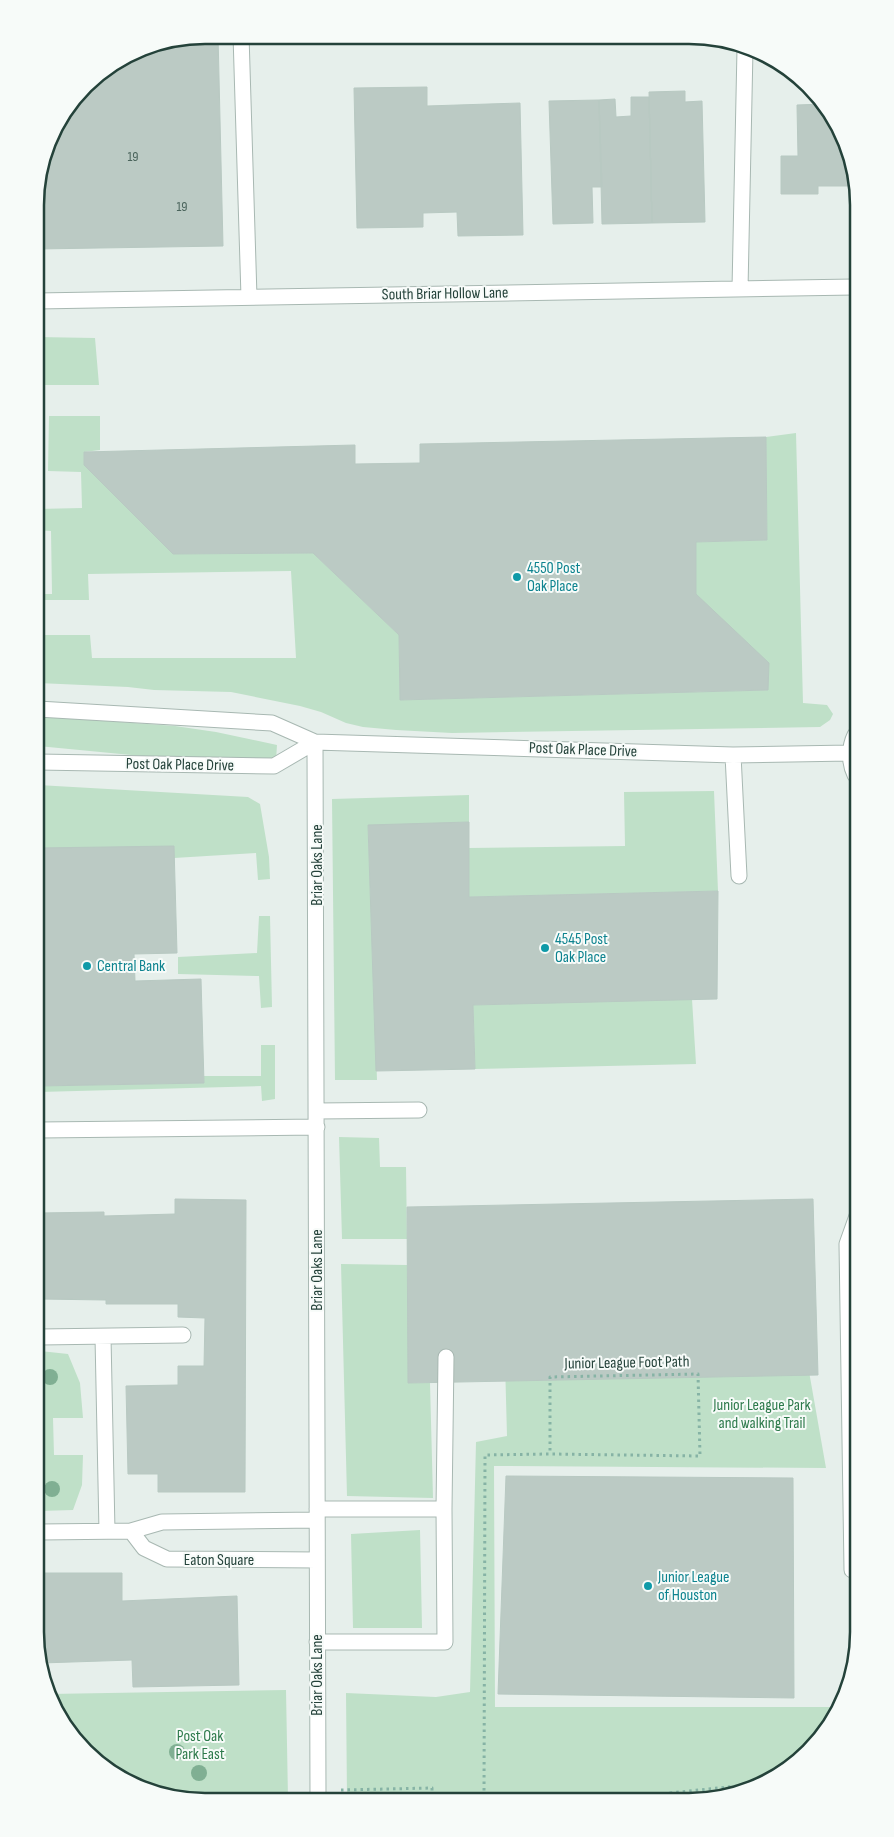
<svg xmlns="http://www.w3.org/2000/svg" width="894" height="1837" font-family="'Sofia Sans Condensed',sans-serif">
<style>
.green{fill:#bfe0c8}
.building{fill:#bbcac4;stroke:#b8c9c2}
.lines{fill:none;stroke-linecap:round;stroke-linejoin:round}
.minor-casing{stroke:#a8b8b2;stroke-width:17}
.path{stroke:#86b3a5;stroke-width:3;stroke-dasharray:2.5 4;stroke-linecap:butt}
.minor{stroke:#fff;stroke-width:15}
.tree{fill:#80af93}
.culture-dot{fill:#0f9aa8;stroke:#f7fbf9;stroke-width:2}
.labels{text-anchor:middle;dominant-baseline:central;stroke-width:4;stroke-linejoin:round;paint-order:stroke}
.number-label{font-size:14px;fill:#4a645c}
.street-label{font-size:16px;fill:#24423a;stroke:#f7fbf9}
.culture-label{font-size:16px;fill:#0d838f;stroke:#f7fbf9;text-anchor:start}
.park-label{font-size:16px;fill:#2d7a4b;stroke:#f7fbf9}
.rim{fill:none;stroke:#24423a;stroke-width:2.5}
</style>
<rect width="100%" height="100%" fill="#e6efeb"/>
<!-- green -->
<path class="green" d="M37 337 95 338 99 385H37Z
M49 416H100V450L84 452V465L173 554 313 553 399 635 400 700 768 690 696 594V542L767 540 766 437 796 433 803 703 827 705 833 714 830 720 820 727 452 733 396 730 363 727 346 723 321 712 300 706 231 692 154 690 128 687 38 683V635H90L92 658H296L291 571 88 574 89 600H38V594H52L51 531 37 530V509L82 508 81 472 48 471Z
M38 716 175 726 216 732 277 745 276 760 235 765 38 746Z
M38 785 248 797 260 804 269 857 270 879 258 880 256 853 174 858 38 848Z
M714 791 718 891 469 897V848L625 846 624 792Z
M469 795V822L368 826 377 1080H335L332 799Z
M259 916H270L272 1007 261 1008 259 976 178 974V957L257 953Z
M692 999 696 1064 475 1069 473 1005Z
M261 1045H275V1099L262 1101 261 1086 39 1092V1086L204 1083V1076H261Z
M339 1137 379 1138 380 1167H406L407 1239H342Z
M341 1264 407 1265 409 1383H430L433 1498 347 1496Z
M40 1351 68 1354 80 1383 83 1418H53L54 1455H83L82 1485 73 1510 40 1511Z
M807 1360 826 1468 494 1466 495 1707H840L824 1736 784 1773 733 1796 347 1798 346 1693 436 1697 470 1692 476 1442 507 1436 505 1362Z
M420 1530 422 1628H353L351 1534Z
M286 1690 288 1798 172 1799 93 1760 64 1726 49 1694Z"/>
<!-- building -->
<path class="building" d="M205 35H218L223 246 37 249 36 183 53 130 93 77 140 48Z
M427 87V106L520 103 523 235 458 236 457 212 423 213V227L357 228 354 88Z
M685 91V102L702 101 705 222 652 223 649 92Z
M631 97H649L652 223 602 224 599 100 615 99 616 117 631 116Z
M599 100 602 187H592L593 223 553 224 549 101Z
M823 104 836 120 853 161V186H818V194H781V156H798L797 105Z
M766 437 767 540 696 542V594L769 663 768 690 400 700 399 635 313 553 173 554 84 465V452L355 445V464L420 463V444Z
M469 822V897L718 891 717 999 473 1005 475 1069 376 1071 368 825Z
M174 846 177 953 134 954 135 981 201 979 204 1083 39 1086 38 848Z
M175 1199 246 1200 245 1492H158V1474H128L126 1386 178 1385V1366H204L205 1318 178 1317V1304H106V1300L40 1299 39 1213 104 1212V1216L175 1214Z
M813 1199 818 1375 408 1383 407 1207Z
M506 1476 793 1478 794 1698 498 1694Z
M41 1573H122V1601L237 1596 239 1685 133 1687 132 1660 41 1663Z"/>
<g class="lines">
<defs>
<path id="minor" d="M241 35 249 297
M740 289 745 49
M37 301 854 287
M38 709 272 723 315 742 733 755 850 753
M855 735C849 747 849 763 855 775
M315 742 318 1798
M733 755 739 876
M38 762 274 766 315 742
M317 1111 419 1110
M39 1130 317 1127
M40 1337 183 1335
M103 1337 107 1531
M317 1509H444L445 1642H317
M444 1509 446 1357
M131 1531 144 1548 167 1559 317 1560
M40 1532 131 1531 162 1522 317 1520
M852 1570 847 1244 857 1216"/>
</defs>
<!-- minor casing -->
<use href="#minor" class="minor-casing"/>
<!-- path -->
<path class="path" d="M341 1790 432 1788V1798
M664 1796 670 1793 747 1785 750 1788
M484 1797 485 1455 550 1454 700 1456 698 1374 550 1377V1454"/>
<!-- minor -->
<use href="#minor" class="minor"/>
</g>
<!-- trees -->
<g class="tree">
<circle cx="50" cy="1377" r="8"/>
<circle cx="52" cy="1489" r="8"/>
<circle cx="177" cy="1752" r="8"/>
<circle cx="199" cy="1773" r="8"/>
</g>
<!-- markers -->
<g class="culture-dot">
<circle cx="517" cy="577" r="5"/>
<circle cx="545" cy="948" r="5"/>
<circle cx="87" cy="966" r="5"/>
<circle cx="648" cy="1586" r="5"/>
</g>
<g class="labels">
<!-- number labels -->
<g class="number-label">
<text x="133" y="156">19</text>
<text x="182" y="206">19</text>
</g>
<!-- street labels -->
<g class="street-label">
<text transform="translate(445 294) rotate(-1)">South Briar Hollow Lane</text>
<text transform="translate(583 750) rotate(2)">Post Oak Place Drive</text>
<text transform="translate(180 765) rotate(1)">Post Oak Place Drive</text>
<text transform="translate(317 865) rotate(-90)">Briar Oaks Lane</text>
<text transform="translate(317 1270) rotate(-90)">Briar Oaks Lane</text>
<text transform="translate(627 1363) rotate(-1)">Junior League Foot Path</text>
<text x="219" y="1560">Eaton Square</text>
<text transform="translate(317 1675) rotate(-90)">Briar Oaks Lane</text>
</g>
<!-- culture labels -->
<g class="culture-label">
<text x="527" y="568">4550 Post<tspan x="527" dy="18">Oak Place</tspan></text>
<text x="555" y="939">4545 Post<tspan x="555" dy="18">Oak Place</tspan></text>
<text x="97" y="966">Central Bank</text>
<text x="658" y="1577">Junior League<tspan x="658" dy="18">of Houston</tspan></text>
</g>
<!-- park labels -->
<g class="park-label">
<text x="762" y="1405">Junior League Park<tspan x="762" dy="18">and walking Trail</tspan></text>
<text x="200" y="1736">Post Oak<tspan x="200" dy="18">Park East</tspan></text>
</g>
</g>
<!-- crop -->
<path d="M0 0H894V1837H0ZM205 44H689A161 161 0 0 1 850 205V1632A161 161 0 0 1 689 1793H205A161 161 0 0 1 44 1632V205A161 161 0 0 1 205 44Z" fill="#f7fbf9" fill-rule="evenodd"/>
<path class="rim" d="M205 44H689A161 161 0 0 1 850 205V1632A161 161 0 0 1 689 1793H205A161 161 0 0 1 44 1632V205A161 161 0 0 1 205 44Z"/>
</svg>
